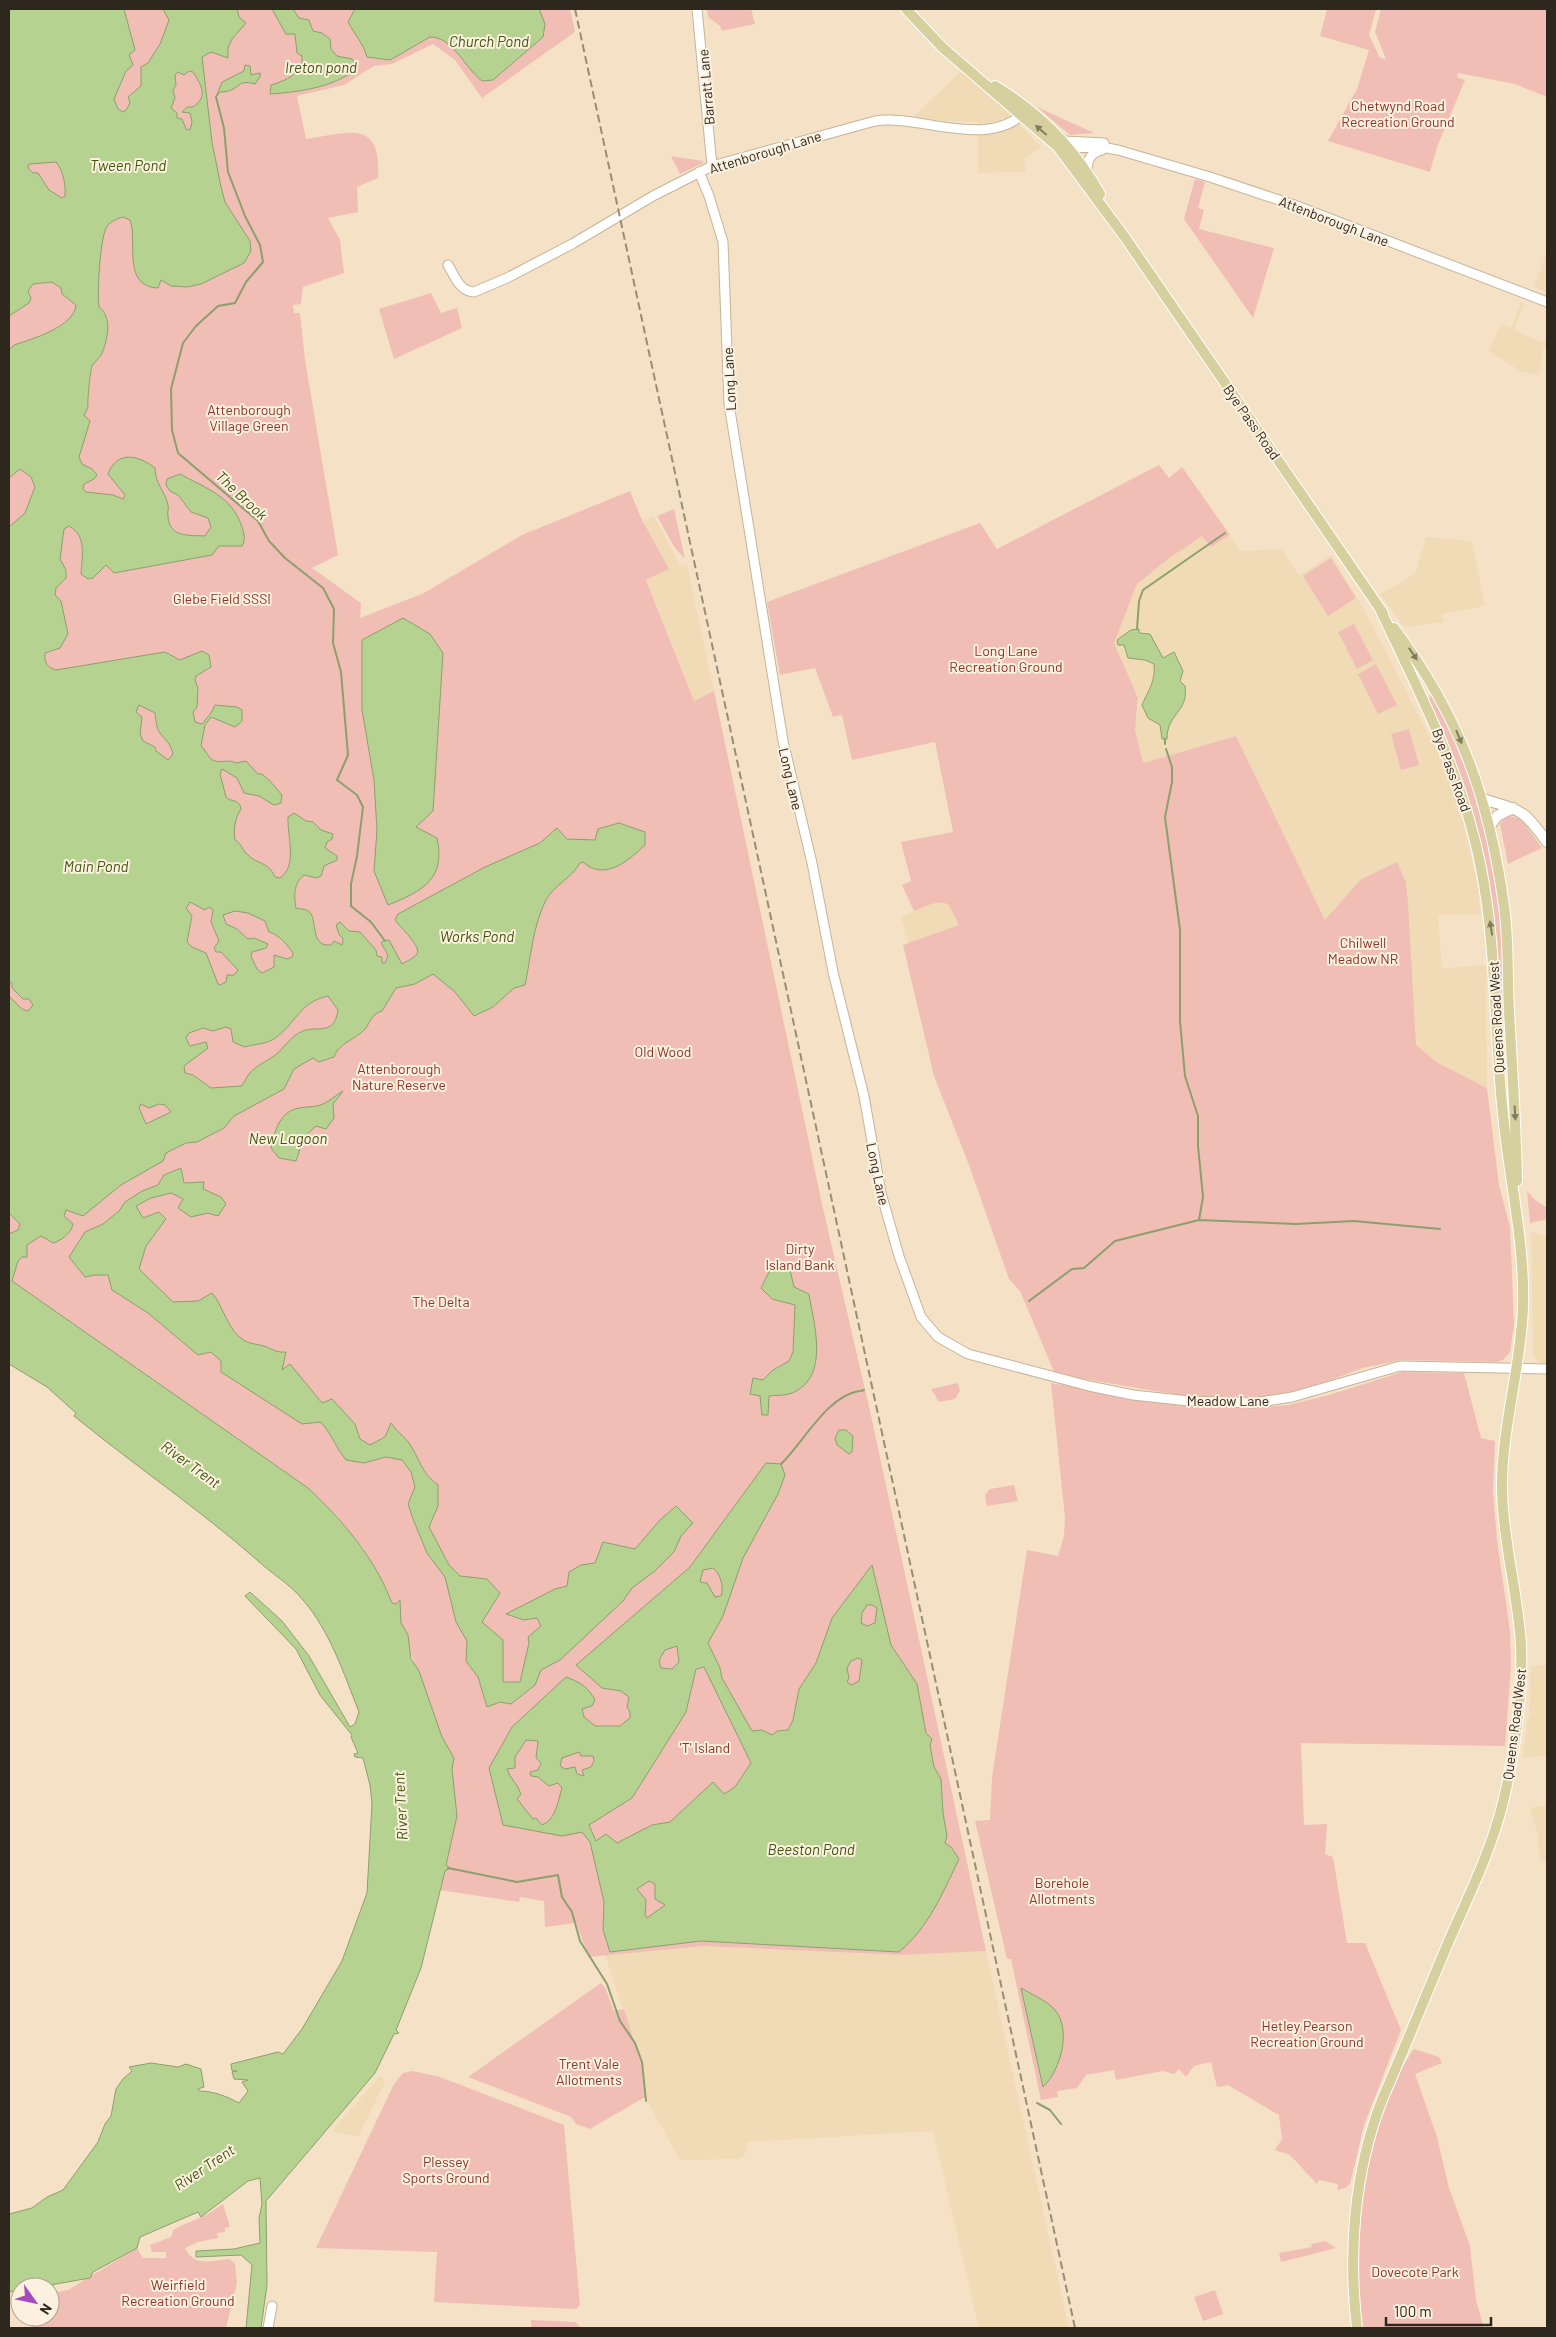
<svg xmlns="http://www.w3.org/2000/svg" width="1556" height="2337" font-family="Barlow,sans-serif">
<style>
.built{fill:#f1dbb7}
.green{fill:#f0beb5}
.water{fill:#b6d290;stroke:#8d9f6e;fill-rule:evenodd}
.lines{fill:none;stroke-linecap:round;stroke-linejoin:round}
.stream{stroke:#8d9f6e;stroke-width:2}
.tertiary-casing{stroke:#c6b498;stroke-width:11}
.secondary-casing{stroke:#c6b498;stroke-width:12}
.primary-casing{stroke:#fff;stroke-width:12}
.tertiary{stroke:#fff;stroke-width:9}
.secondary{stroke:#fff;stroke-width:10}
.primary{stroke:#d6d09e;stroke-width:10}
.rail{stroke:#998c78;stroke-width:2;stroke-dasharray:8 4;stroke-linecap:butt}
.oneway{fill:#827c5e}
.labels{text-anchor:middle;dominant-baseline:central;stroke-width:4;stroke-linejoin:round;paint-order:stroke}
.street-label{font-size:14px;fill:#2e271d;stroke:#fcf1df}
.park-label{font-size:14px;fill:#8d3428;stroke:#fcf1df}
.water-label{font-size:15px;font-style:italic;fill:#3d550d;stroke:#fcf1df}
</style>
<rect width="100%" height="100%" fill="#f5e2c6"/>
<!-- built -->
<path class="built" d="M961 71 993 98 1041 147 1024 160 1026 172 978 173V122L943 121 914 116Z
M1547 251V292L1534 287Z
M1521 302 1524 304 1514 330 1544 343 1547 334V348L1543 347 1540 375 1522 372 1489 351 1501 324 1511 328Z
M654 516 680 565 687 564 714 691 694 701 646 580 643 522Z
M1202 535 1211 547 1230 535 1240 551 1282 549 1299 576 1331 555 1361 604 1448 772 1464 826 1477 881 1481 914 1438 915 1442 968 1486 965 1487 1088 1438 1063 1416 1045 1397 863 1360 880 1325 921 1236 736 1143 763 1135 730 1139 703 1114 643 1137 584 1168 559Z
M1426 537 1472 541 1485 606 1442 614 1444 622 1404 627 1380 594 1415 574Z
M944 902 948 904 959 925 909 944 901 917 933 903Z
M1531 1232 1547 1237V1363H1540L1533 1355Z
M1547 1665V1756L1522 1758 1529 1713 1531 1666Z
M1547 1805V1860L1540 1862 1537 1832 1530 1808Z
M703 1946 901 1955 986 1951 1069 2328H979L933 2131 748 2142 746 2153 739 2159 680 2160 645 2097 641 2062 605 1955Z
M380 2076 386 2080 358 2137 332 2131Z"/>
<!-- green -->
<path class="green" d="M9 9H570L575 32 482 98 455 60 433 44 392 64 374 66 344 85 297 96 306 139C348 133 382 118 378 178L357 187 358 212 328 218 340 240 344 273 303 287 301 304 293 305 294 313H300L305 360 338 555 312 568 361 603 360 618 424 593 522 535 630 491 641 518 669 569 646 580 694 701 714 691 822 1204 870 1411 986 1951 902 1955 703 1946 589 1957 576 1923 545 1927 544 1901 520 1897 519 1902 440 1890 418 1674 401 1623 386 1587 363 1548 338 1518 308 1488 9 1279Z
M707 9H751L755 24 722 31 720 26 708 17Z
M1327 9H1376L1369 35 1380 58 1386 59 1375 32 1381 9H1547V97L1515 84 1458 73 1457 77 1465 80 1437 147 1430 172 1328 141 1357 89 1369 50 1320 36Z
M1037 107 1094 133 1070 135Z
M671 156 703 161V163L680 174Z
M1195 179 1205 182 1198 208 1204 210 1199 229 1274 248 1253 318 1184 219Z
M431 293 441 313 457 308 462 328 394 359 379 309Z
M1159 465 1169 478 1182 467 1230 535 1211 547 1202 536 1168 559 1137 584 1114 643 1138 698 1135 730 1143 763 1236 736 1325 920 1360 880 1397 862 1406 882 1408 904 1416 1045 1438 1063 1487 1088 1499 1185 1510 1227 1512 1274 1514 1325 1510 1352 1503 1360 1497 1362 1401 1360 1363 1368 1306 1389 1265 1397 1185 1396 1055 1374 1020 1291 1009 1279 969 1165 934 1076 903 945 959 925 948 904C935 900 925 907 914 911L902 885 911 881 901 842 953 832 935 742 852 760 842 715 833 717 815 668 780 675 767 602 980 523 997 549Z
M674 509 685 559 675 548 657 516Z
M1331 558 1356 598 1328 616 1303 576Z
M1354 624 1373 660 1357 669 1338 632Z
M1376 664 1397 705 1378 714 1358 674Z
M1431 695H1434C1456 742 1479 790 1490 841 1504 911 1503 980 1503 1051 1500 1003 1499 954 1492 906 1482 834 1459 765 1429 699Z
M1409 729 1419 765 1401 770 1391 734Z
M1509 816 1521 819 1542 848 1508 864 1500 824 1504 817Z
M1527 1191 1534 1199 1547 1208V1219L1530 1223Z
M1402 1372 1464 1373 1481 1438 1495 1441 1493 1491 1497 1540 1510 1631 1511 1665 1505 1746 1301 1743 1304 1825 1327 1824 1325 1854 1333 1857 1347 1943H1365L1401 2030 1364 2125 1350 2184 1345 2188 1337 2190 1338 2184 1319 2180 1317 2184 1290 2155 1275 2150 1282 2139 1279 2115 1228 2085 1217 2087 1211 2062 1194 2066 1186 2077 1179 2069 1174 2074 1163 2071 1116 2080 1114 2070 1086 2075 1077 2088 1057 2091 1058 2097 1041 2100 1011 1959H1007L975 1821 990 1820 992 1777 1027 1550 1058 1556 1064 1536 1065 1518 1051 1383 1182 1406 1251 1408 1288 1405 1329 1395Z
M958 1383 960 1391 955 1399 939 1402 931 1389Z
M1014 1485 1018 1501 987 1506 985 1495 990 1489Z
M601 1983 605 1987 614 2011 624 2009 641 2062 645 2097 590 2129 576 2124 571 2117 468 2077Z
M1414 2049 1439 2057 1442 2063 1415 2074 1437 2137 1449 2188 1470 2246 1476 2300 1484 2328H1362C1351 2244 1362 2120 1414 2049Z
M413 2071 440 2077 564 2125 580 2305 576 2309 434 2302 437 2252 316 2248 394 2084 403 2073Z
M223 2204 230 2227 225 2228V2232L217 2233 218 2238 198 2242 185 2248C195 2268 211 2260 230 2259L235 2264 237 2283 226 2328H32L30 2317H50V2294L68 2290 137 2248 143 2258H166V2252H152L150 2245 171 2237 174 2229 208 2214Z
M1325 2241 1336 2248 1281 2262 1279 2253 1312 2247 1311 2244Z
M1215 2290 1223 2314 1203 2321 1194 2297Z
M531 2320 575 2322 582 2328H531Z"/>
<!-- water -->
<path class="water" d="M9 9H124L135 50 129 55 133 65 126 71 114 99 118 109 123 112 127 109 130 102 128 97 141 86V67L148 63 160 44 169 20 163 9H237L239 17 246 23 232 39 228 48V58L211 52 202 57 212 142 221 187 225 202 250 241 251 251 244 263 201 284 187 287 171 286 161 280 158 288C121 287 138 238 130 220L123 217C116 219 109 222 106 228 100 241 97 293 99 307 112 317 108 336 103 351 101 357 95 361 92 366 90 372 87 403 88 408L84 415 90 421 79 457 82 464 92 469 97 475 94 479 84 484 83 489 86 492 113 495 123 499 125 495 108 474C117 450 138 455 155 468 155 484 165 491 168 505 169 508 167 513 168 517 170 538 189 535 205 536L211 527 208 518 191 512 178 495 170 491 166 485 167 479 180 474C207 489 232 496 242 527 244 534 246 539 242 546H219L212 555 114 573 106 565 93 578 88 579 81 574C82 557 87 535 69 526L64 529 60 559 66 570V578L56 588 55 595 61 601 68 634 60 648 45 653C44 663 47 667 56 670L165 652 180 660 202 651 209 655 211 667 196 676 195 680 198 688 197 707 193 712 195 722 202 724 211 713 215 705 237 707 242 710V721L235 727 211 717 205 725 201 746C206 750 209 760 215 761 223 763 229 759 236 763L246 761 258 774H262L269 780 282 795 281 803 274 805 259 796 244 793 237 778 222 769 220 774 226 797C232 803 239 798 241 809 235 818 233 830 235 840 242 844 242 850 248 855 258 865 268 861 275 877L280 878C298 866 287 836 288 817L294 813 306 821 313 822 321 830 333 834 332 839 327 842 325 848 337 856V860L324 866 321 876 316 878 304 875C293 884 294 896 296 908 300 909 306 909 308 911 319 917 308 947 331 945L334 941 342 945 343 939 339 934 336 925 340 922 349 931 360 932 376 950 377 956 382 957V963H385L388 955 381 943 383 941 389 940 402 964C407 961 414 958 417 954 422 947 400 927 395 920L398 914 485 867 540 843 557 828 567 839 595 840 598 829 619 823 645 832V845C629 860 605 882 583 862L580 863C572 878 554 885 546 900 533 925 531 957 525 985L514 988 493 1007 474 1016 455 992 433 974 415 984 396 988 382 1011C372 1014 371 1020 366 1028 356 1040 339 1042 334 1057L319 1062 313 1058 294 1069 284 1089 234 1116 224 1128 197 1142 186 1143 166 1153 163 1161 121 1185 83 1216 66 1210 64 1216 73 1224C72 1232 61 1241 53 1243L41 1236 27 1245V1257H22L18 1261 12 1281 308 1488C343 1521 375 1558 392 1603L396 1604 400 1600 401 1623 408 1635 411 1659 419 1671 442 1737 454 1758 452 1769 457 1816 446 1865 450 1868 445 1871 421 1968 396 2030 399 2033 394 2034 375 2073 266 2201 267 2285 261 2328H246L252 2265 241 2255 196 2257V2251L234 2249 260 2243 259 2219 262 2204 260 2178 248 2181 201 2217 198 2212 140 2237 137 2248 93 2272 90 2278 39 2287H20V2290L9 2292V2214L32 2208 47 2197 63 2190 98 2142 105 2124 111 2116 116 2089 123 2079 132 2071 129 2067 151 2063 178 2067 186 2064 201 2069 204 2087 198 2089 199 2091C213 2091 226 2096 239 2103L248 2091 242 2082 248 2080 234 2079 232 2072 237 2071H232L231 2064 278 2052 283 2054 302 2029 342 1961 367 1893 372 1804 370 1785 363 1758 355 1757 354 1754 358 1753 351 1737 352 1735 320 1695 296 1649 245 1596 250 1592 282 1621 309 1656 350 1727 355 1724 359 1712C344 1674 330 1631 303 1600 290 1584 272 1574 257 1560 199 1509 134 1465 74 1416L76 1413 47 1387 9 1364V1234L18 1230 20 1224 9 1213V996L22 1009 28 1011 33 1005 29 999H23L12 988V983L9 981V527L25 513 35 487 31 477 20 469 9 478V350L14 345C32 339 74 327 76 305L62 294 61 288 52 282 33 284 28 291 31 298 29 303 9 316ZM189 71 193 72C201 85 209 96 193 107H187L182 112 190 113 192 122 190 130 186 129 182 119 177 118V113L171 108 175 98 173 90 176 85 175 75 178 72 184 75ZM56 162C63 170 66 185 65 196L62 198 49 190 38 173H33L28 168 29 164ZM139 705 155 713C156 719 156 728 160 733 166 741 171 744 173 754L168 760 156 751 155 747 143 741 140 734 142 717 136 712ZM190 902 205 910 209 907 213 910 211 922 219 941 214 948 216 952H221L238 970 234 975H227L226 982 220 985 218 984 206 953 192 947 187 942 192 916 186 908ZM235 911 248 913 265 921 269 932C279 935 287 944 293 953L292 957 287 959 274 955V967L262 973 257 969 251 956 252 952 266 948 268 944 254 938 248 939 237 929 226 924 223 915ZM328 996 338 1010C334 1037 317 1025 303 1031 290 1036 284 1049 274 1056 265 1062 257 1065 249 1074 246 1078 245 1082 241 1086L211 1088 193 1075 185 1073 184 1066 208 1048 206 1042 190 1046 186 1038 189 1033 203 1028 213 1031 226 1027 231 1029 233 1042 245 1047C255 1044 266 1044 274 1039 296 1024 299 1002 328 996ZM141 1104 149 1108 159 1104 165 1105 171 1112 146 1124 139 1108Z
M272 9H293L299 18 309 20 313 31 322 33 330 39 331 49 337 56 352 59 356 65 354 71C330 88 298 92 270 94L271 85C285 81 304 73 302 56L297 53 295 34H286Z
M355 9H539L545 24 543 37 493 80 482 81C465 68 453 37 430 37L390 60 367 57C363 43 355 35 348 22Z
M245 65 250 66 251 75 260 73V77L255 84C235 78 241 92 220 92L216 97 222 82 244 71Z
M403 618 430 634 443 653 433 811 416 827 437 838C446 879 423 891 388 905L374 871 377 830 374 780 362 710V640Z
M1139 629V633L1150 634 1163 658 1174 652 1183 671 1180 681 1185 686C1189 712 1167 713 1167 739H1162L1160 725 1148 718 1142 705C1148 691 1156 681 1154 664L1145 660 1128 658 1124 645H1118L1117 640 1131 630Z
M343 1091 333 1104 334 1118 326 1129 316 1126 304 1137 296 1161 279 1158 271 1148C274 1133 279 1114 295 1109 304 1106 314 1108 323 1104 330 1101 336 1095 343 1091Z
M181 1168 184 1183 204 1182 203 1189 221 1197 226 1204 218 1216 208 1213 191 1217 178 1208 183 1199 171 1193 151 1198 136 1206 143 1218 159 1212 166 1219 146 1246 139 1269 173 1302 198 1301 212 1293C224 1307 228 1332 245 1341 251 1344 257 1344 264 1346 273 1349 276 1353 286 1352L282 1370 290 1364 322 1403 332 1399 355 1424 360 1439 370 1445 385 1437 391 1423C397 1432 404 1436 409 1443 420 1459 421 1473 438 1485V1506L429 1527 449 1565 460 1576 487 1579 500 1593 482 1622 503 1640V1682H520L529 1643 528 1637 541 1626 537 1618 524 1620 506 1614 555 1589 567 1586 569 1572 581 1565 595 1563 603 1542 635 1549 660 1520 676 1506 693 1523 681 1536 674 1552 656 1570 632 1588 623 1601 560 1660 541 1670 535 1685 511 1704 500 1702 487 1707 478 1677 466 1661 467 1641 456 1622 445 1577 427 1553 413 1519 408 1504 415 1487 411 1472 402 1460 386 1457 364 1463 346 1460C336 1448 331 1433 321 1422L302 1424 221 1372V1361L211 1352 198 1355 148 1313 112 1290 108 1275H94L85 1277 69 1257 85 1232 103 1224 119 1211 125 1202 142 1191 158 1185 164 1175Z
M778 1264 790 1270 794 1287 809 1294C814 1325 830 1377 792 1393 785 1396 776 1395 769 1396L768 1415H762L760 1396 750 1394 753 1378 763 1380 773 1370 789 1361 793 1352 795 1305 772 1299 761 1288 769 1272Z
M839 1430H846L853 1436 852 1452 849 1454 837 1445 835 1438Z
M766 1463 781 1464 785 1475 778 1494 743 1558 723 1616 708 1643 720 1668 722 1678 752 1731 762 1730 772 1735 777 1731 788 1730 793 1720 799 1689 816 1663 832 1618 872 1565 891 1645 917 1684 926 1733 932 1739 930 1745 934 1767 941 1779 943 1813 947 1836 945 1843 951 1847 959 1859C942 1894 929 1927 899 1952L701 1941 610 1952 603 1930 604 1902 590 1842 582 1832 562 1836 503 1825 489 1768 512 1727 566 1677C580 1682 588 1687 595 1700L592 1706 582 1709 584 1717 595 1726H620L630 1718V1712L627 1707 629 1697 621 1691 602 1688 576 1665 690 1567ZM713 1568C721 1574 724 1588 721 1596L715 1597 707 1583 700 1582 703 1570ZM867 1605H872L877 1608 875 1623 867 1626 861 1623 862 1613ZM677 1646 679 1662 672 1669 661 1668 659 1660 665 1650ZM858 1658 862 1660 859 1681 851 1685 847 1682 849 1678 847 1668 851 1661ZM704 1667 751 1763 735 1787 724 1794 713 1782 670 1822 652 1825 617 1843 606 1834 596 1841 589 1825 632 1798 686 1712 696 1669ZM526 1740 538 1741 536 1758 541 1763 538 1770 530 1772 531 1776 538 1777 549 1786 558 1783 562 1788C558 1800 556 1820 542 1825L536 1818 533 1819 517 1799 521 1794C518 1784 510 1779 507 1769L515 1768V1757ZM579 1752 581 1756H593L594 1761 591 1767 582 1770 584 1776 577 1774 575 1767 565 1769 560 1766 562 1758ZM649 1881 655 1884V1899L665 1905 647 1918 645 1915 646 1900 637 1889Z
M1021 1988C1031 1994 1043 1999 1051 2006 1074 2025 1061 2070 1043 2087Z"/>
<g class="lines">
<!-- stream -->
<path class="stream" d="M216 97 224 128 228 172 245 216 260 245 263 262 246 282 235 303 218 306 196 326 183 343 171 389 172 430 178 453 258 521 269 541 285 558 323 588 334 609 333 643 341 672 348 755 337 780 357 795 363 807 357 856 351 884V906L371 922 385 941
M1137 629 1139 601 1143 590 1225 533
M1165 739V744
M1166 749 1172 767V782L1165 817 1180 930V1021L1185 1076 1198 1116V1146L1203 1197 1199 1220
M1029 1301 1072 1269 1084 1268 1115 1241 1199 1220 1296 1224 1354 1221 1440 1229
M861 1391 864 1390
M781 1464C803 1443 827 1396 859 1391
M448 1868 517 1882 558 1875 562 1897 572 1912 580 1941 607 1984 620 2021 635 2043 642 2062 646 2101
M1037 2103 1050 2110 1061 2124"/>
<defs>
<path id="tertiary" d="M697 9 712 166
M1064 141 1104 143
M1064 148 1101 147 1118 150 1210 177 1297 206 1547 302
M1087 171C1087 159 1091 153 1102 150
M699 172 709 196 723 242 729 404 783 741 812 863 833 972 864 1096 881 1193 899 1256 921 1317 938 1337 968 1354 1089 1386 1133 1395 1189 1401 1254 1403 1292 1397 1400 1366 1547 1369
M448 265C455 276 459 291 474 292L507 278 572 244 653 196 712 166 875 121C921 114 988 151 1026 111
M268 2328 272 2306"/>
<path id="secondary" d="M1483 799C1522 811 1523 809 1547 842
M1490 826 1497 816 1513 808"/>
<path id="primary" d="M906 9 943 48 1058 147 1124 236 1383 613
M995 86C1040 113 1074 147 1100 194
M1394 628C1460 717 1489 797 1504 906 1509 940 1507 977 1509 1011 1512 1068 1516 1124 1517 1181
M1357 2328C1348 2252 1354 2172 1382 2100 1406 2045 1428 1990 1451 1936 1471 1891 1493 1846 1504 1798 1515 1751 1523 1693 1521 1645 1518 1593 1503 1543 1502 1491 1501 1429 1521 1369 1523 1307 1525 1242 1509 1179 1503 1114 1494 1032 1497 949 1481 868 1463 775 1420 694 1380 609"/>
</defs>
<!-- tertiary casing -->
<use href="#tertiary" class="tertiary-casing"/>
<!-- secondary casing -->
<use href="#secondary" class="secondary-casing"/>
<!-- primary casing -->
<use href="#primary" class="primary-casing"/>
<!-- tertiary -->
<use href="#tertiary" class="tertiary"/>
<!-- secondary -->
<use href="#secondary" class="secondary"/>
<!-- primary -->
<use href="#primary" class="primary"/>
<!-- rail -->
<path class="rail" d="M575 9 1075 2328"/>
</g>
<!-- one-way arrows -->
<defs><path id="oneway-solid" d="M-6-.8H1V-3.2L6.5 0L1 3.2V.8H-6Z" transform="scale(1.25)"/></defs>
<g class="oneway">
<use href="#oneway-solid" transform="translate(1041 130) rotate(-139)"/>
<use href="#oneway-solid" transform="translate(1413 654) rotate(56)"/>
<use href="#oneway-solid" transform="translate(1459 737) rotate(67)"/>
<use href="#oneway-solid" transform="translate(1491 928) rotate(-99)"/>
<use href="#oneway-solid" transform="translate(1515 1113) rotate(87)"/>
</g>
<g class="labels">
<!-- street labels -->
<g class="street-label">
<text transform="translate(706 87) rotate(-95)">Barratt Lane</text>
<text transform="translate(765 152) rotate(-17)">Attenborough Lane</text>
<text transform="translate(1334 221) rotate(21)">Attenborough Lane</text>
<text transform="translate(729 379) rotate(-93)">Long Lane</text>
<text transform="translate(1252 422) rotate(55)">Bye Pass Road</text>
<text transform="translate(1452 770) rotate(70)">Bye Pass Road</text>
<text transform="translate(791 779) rotate(77)">Long Lane</text>
<text transform="translate(1496 1017) rotate(-93)">Queens Road West</text>
<text transform="translate(878 1174) rotate(78)">Long Lane</text>
<text x="1228" y="1400">Meadow Lane</text>
<text transform="translate(1514 1724) rotate(-83)">Queens Road West</text>
</g>
<!-- park labels -->
<g class="park-label">
<text x="1398" y="105">Chetwynd Road<tspan x="1398" dy="16">Recreation Ground</tspan></text>
<text x="249" y="409">Attenborough<tspan x="249" dy="16">Village Green</tspan></text>
<text x="222" y="598">Glebe Field SSSI</text>
<text x="1006" y="650">Long Lane<tspan x="1006" dy="16">Recreation Ground</tspan></text>
<text x="1363" y="942">Chilwell<tspan x="1363" dy="16">Meadow NR</tspan></text>
<text x="663" y="1051">Old Wood</text>
<text x="399" y="1068">Attenborough<tspan x="399" dy="16">Nature Reserve</tspan></text>
<text x="800" y="1248">Dirty<tspan x="800" dy="16">Island Bank</tspan></text>
<text x="441" y="1301">The Delta</text>
<text x="705" y="1747">'T' Island</text>
<text x="1062" y="1882">Borehole<tspan x="1062" dy="16">Allotments</tspan></text>
<text x="1307" y="2025">Hetley Pearson<tspan x="1307" dy="16">Recreation Ground</tspan></text>
<text x="589" y="2063">Trent Vale<tspan x="589" dy="16">Allotments</tspan></text>
<text x="446" y="2161">Plessey<tspan x="446" dy="16">Sports Ground</tspan></text>
<text x="1415" y="2271">Dovecote Park</text>
<text x="178" y="2284">Weirfield<tspan x="178" dy="16">Recreation Ground</tspan></text>
</g>
<!-- water labels -->
<g class="water-label">
<text x="489" y="41">Church Pond</text>
<text x="321" y="67">Ireton pond</text>
<text x="128" y="165">Tween Pond</text>
<text transform="translate(242 495) rotate(43)">The Brook</text>
<text x="96" y="866">Main Pond</text>
<text x="477" y="936">Works Pond</text>
<text x="288" y="1138">New Lagoon</text>
<text transform="translate(191 1464) rotate(36)">River Trent</text>
<text transform="translate(400 1806) rotate(-93)">River Trent</text>
<text x="811" y="1849">Beeston Pond</text>
<text transform="translate(204 2167) rotate(-34)">River Trent</text>
</g>
</g>
<!-- border -->
<rect width="1556" height="2337" fill="none" stroke="#2e271d" stroke-width="20"/>
<!-- north arrow -->
<g transform="translate(35 2302) rotate(123)"><circle r="24" fill="#fcf1df" stroke="#aaa091"/>
<path d="M0-4L9 19L0 12L-9 19Z" fill="#a24dbb"/>
<text y="-8" font-size="14" font-weight="bold" text-anchor="middle" fill="#2e271d">N</text>
</g>
<!-- scale -->
<path d="M1386 2317v8h105v-8" fill="none" stroke="#2e271d" stroke-width="2.5"/>
<text x="1394" y="2317" font-size="15" fill="#2e271d" stroke="#fcf1df" stroke-width="4" paint-order="stroke">100 m</text>
</svg>
